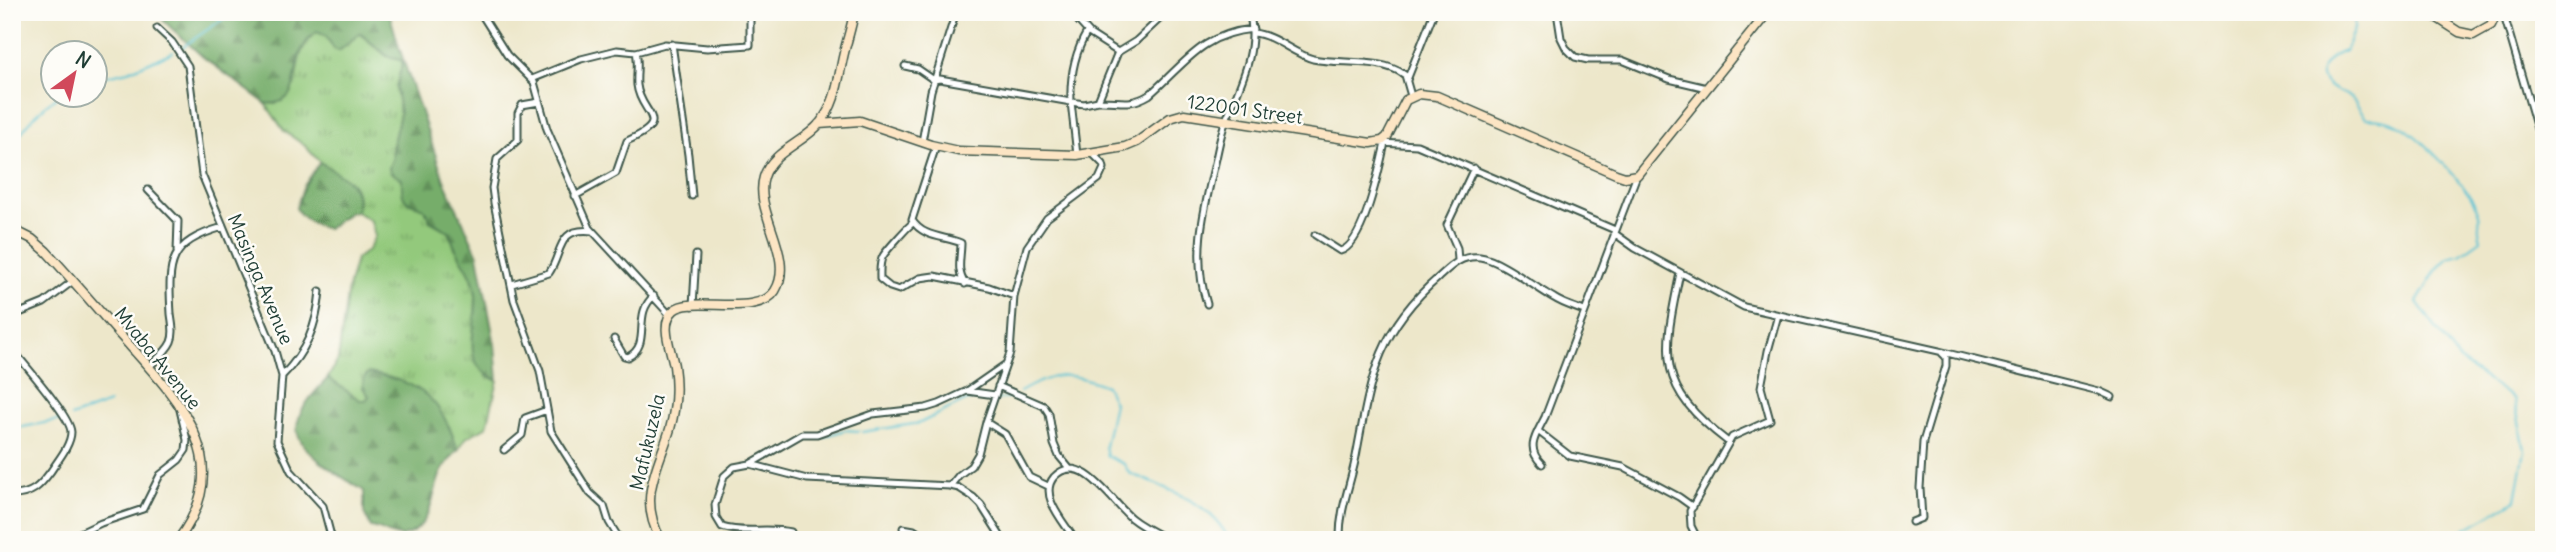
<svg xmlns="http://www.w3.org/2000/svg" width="2556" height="552" font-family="Delius,sans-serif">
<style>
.grass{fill:url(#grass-tufts);stroke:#598358;stroke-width:2}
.forest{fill:url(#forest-firs);stroke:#4a7550;stroke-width:2}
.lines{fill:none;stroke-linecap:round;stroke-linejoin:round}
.stream{stroke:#58c2d4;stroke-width:2}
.street-casing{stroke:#3e564a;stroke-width:9}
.secondary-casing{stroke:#3e564a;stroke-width:11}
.street{stroke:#fff;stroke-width:5}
.secondary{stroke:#fce5c4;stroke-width:8}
.labels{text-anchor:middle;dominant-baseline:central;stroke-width:5;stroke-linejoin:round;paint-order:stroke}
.street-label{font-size:19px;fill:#1f3d34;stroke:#fdfcf7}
</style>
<defs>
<pattern id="grass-tufts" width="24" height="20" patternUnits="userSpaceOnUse" patternTransform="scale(1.75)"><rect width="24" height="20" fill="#93c97b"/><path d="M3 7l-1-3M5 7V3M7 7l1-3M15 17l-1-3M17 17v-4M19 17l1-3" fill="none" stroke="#77a466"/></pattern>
<pattern id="forest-firs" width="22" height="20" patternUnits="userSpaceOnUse" patternTransform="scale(1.75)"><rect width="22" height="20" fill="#76ad6b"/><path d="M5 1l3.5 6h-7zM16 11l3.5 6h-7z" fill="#608e59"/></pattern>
</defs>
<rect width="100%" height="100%" fill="#fdfcf7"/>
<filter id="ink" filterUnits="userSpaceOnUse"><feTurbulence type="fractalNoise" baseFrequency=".0143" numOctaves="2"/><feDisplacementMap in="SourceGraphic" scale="14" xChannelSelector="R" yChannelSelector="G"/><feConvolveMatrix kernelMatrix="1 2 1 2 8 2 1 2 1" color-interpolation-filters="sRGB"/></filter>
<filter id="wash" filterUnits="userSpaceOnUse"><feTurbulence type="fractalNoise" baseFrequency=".00686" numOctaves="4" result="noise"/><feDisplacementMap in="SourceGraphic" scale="28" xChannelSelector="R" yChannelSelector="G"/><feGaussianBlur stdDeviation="1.57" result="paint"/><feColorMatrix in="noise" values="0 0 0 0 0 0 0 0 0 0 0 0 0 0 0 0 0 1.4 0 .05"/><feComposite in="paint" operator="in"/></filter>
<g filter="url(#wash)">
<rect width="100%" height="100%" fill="#ede7ca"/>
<!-- grass -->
<path class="grass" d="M317 31 326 36 334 49 359 33 387 56 403 61 396 87 400 114 392 147 393 157 389 167 402 179C404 217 421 192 430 221L449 232 455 248 465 262 472 277 476 294 475 317 486 376 498 380 487 426 466 438 458 450 449 426 363 388 369 396 366 400H360L328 378 338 360 348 288 356 259 368 250 375 236 371 221 357 212 358 198 353 184 320 162 304 145 284 131 265 103 275 104 295 85C298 64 299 45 317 31Z"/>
<!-- forest -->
<path class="forest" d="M154 12H389L399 47 444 180 478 255 495 345 498 380C457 365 478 328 476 296 475 275 463 264 455 247 452 243 452 236 449 232 444 228 436 224 430 221 423 198 411 210 404 197 401 193 402 184 402 179L390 172 389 167 393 157 392 147 400 114 396 87 403 61 387 56 360 33 339 51 334 49 326 36 317 32C308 38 301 49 298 60 294 80 296 107 265 103L203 57Z
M320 162C344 179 359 179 357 212H350L327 229C314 225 303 220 296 208L304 186Z
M369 373C423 383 440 398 458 450 451 458 442 468 439 478 432 498 429 532 402 536 393 538 382 528 371 527L364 513V491C346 479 298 453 297 429 297 409 316 391 328 378L360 400H366L369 396C363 388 359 381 369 373Z"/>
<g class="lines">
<!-- stream -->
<path class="stream" d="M2354 12V29L2345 51C2330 55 2311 71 2329 86 2336 92 2347 93 2353 100 2358 105 2361 113 2366 118 2378 118 2392 120 2403 127 2423 140 2473 191 2479 214 2481 223 2476 227 2481 240L2460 255 2448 258 2437 269 2417 302 2460 361 2514 399 2525 450 2516 500 2446 540
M181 48 233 12
M94 79 128 71 173 52
M12 146C25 126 40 108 60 94
M1020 392C1056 371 1067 372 1106 386L1114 403 1105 446 1107 456 1124 464 1129 473C1166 489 1211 501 1229 540
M996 400 1014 396
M71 417 109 403
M12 429 60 420
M862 432 920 423 967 400 990 399
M823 437 845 430 859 431"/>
</g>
</g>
<g filter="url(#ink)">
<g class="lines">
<defs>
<path id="street" d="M480 12 507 55 534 82 547 129 590 228 670 315
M1070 12 1090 34 1118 52
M1557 12 1561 38 1566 48 1575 57 1588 60H1622L1669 79 1707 88
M2503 12 2544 153
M157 28 172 42 188 66 202 175 275 351 282 376 277 441 291 471 323 506 332 540
M1087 32C1074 54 1070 77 1071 102L1084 104 1098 101 1118 52 1136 41 1167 12
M1253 33C1275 35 1292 53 1313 59 1341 65 1380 57 1405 75L1411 96
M672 44 688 155 692 196
M905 66 918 69 934 80 940 79 1071 102 1077 155
M532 79 581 59 617 50 636 52 665 44 707 48 750 45V12
M1407 80 1434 12
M1098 101C1119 100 1129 107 1149 95 1185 64 1201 34 1253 29
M539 102 522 105 518 113V140L497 159 492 188 494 203 514 300 540 371 551 431 590 493 604 506 609 522 620 540
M922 142 931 91 956 12
M1381 143 1417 145 1615 230
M936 146 912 220C923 238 945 236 961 243 961 258 956 270 965 284
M148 190 178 221 177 252
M575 196 616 173 627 141C675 120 640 115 637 85 636 74 639 63 636 52
M913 223C909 225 886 251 883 256 879 263 880 272 880 279L890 287 899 290 920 278 934 276 989 287 1014 296
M1614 233 1635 248 1744 307 1939 351 2099 391 2112 397
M1315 235 1340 251C1364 246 1380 165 1385 143
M1458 260 1457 248 1447 225 1474 168
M1680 273C1663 355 1655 386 1727 441
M512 284 549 273C563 253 556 227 592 231
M1207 304C1192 257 1203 213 1214 167 1218 152 1220 135 1226 120 1239 87 1260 49 1249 12
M693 306 696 255
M12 316 44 303 73 281
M614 339 624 356 628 357C653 344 631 315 654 296
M12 349C24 364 71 417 71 432 71 445 58 460 51 471 40 486 32 495 12 495
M149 367C157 359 167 351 171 342 175 333 172 323 171 314 168 262 168 243 223 227
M282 376C306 352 317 326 320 291
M998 386 1044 406 1049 414 1054 444 1059 456 1069 468
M967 391 995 395
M986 422 1005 434 1029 477 1048 486
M1538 431 1570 456 1623 467 1679 497 1693 507
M504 450 522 435 525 418 547 410
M750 464 802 434H817L873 414 926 408 939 404 967 391 1006 364
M1542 464C1525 448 1536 435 1545 417L1637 175
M950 486 959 475 971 466 978 454 986 422 1010 353 1014 296 1027 247 1047 218 1099 179 1104 168 1103 164 1091 152
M1912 522 1922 518 1920 488 1923 442 1946 366V357L1942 353
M903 528 914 530 930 540
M791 532C768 527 742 534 722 527L716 517 715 505 724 476 734 467 750 464 807 479 950 486 959 488 973 497 981 505 1003 540
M65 540 101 523 143 509 160 475 179 460 186 450 187 440 180 410
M1075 540C1065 523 1038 496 1054 477 1080 449 1112 502 1131 518 1142 527 1155 533 1169 540
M1340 540C1339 508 1352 482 1357 451 1371 376 1378 330 1439 277 1451 266 1461 255 1480 257 1499 259 1536 288 1554 298 1563 304 1574 307 1584 311
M1698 540 1691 526 1690 511 1724 451 1732 437 1770 420 1761 387 1768 351 1778 315"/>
<path id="secondary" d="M2428 12 2459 32 2473 35 2491 25 2497 12
M819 124 860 121 931 145 958 151 1077 155 1125 147 1137 142 1170 118 1184 114 1371 143 1382 141 1387 137 1406 100 1419 94 1437 96 1616 174 1625 177 1637 175 1768 12
M12 229 32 239 46 251C72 279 96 307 121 336 174 395 240 458 178 540
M661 540C637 498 658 469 670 429 676 408 677 387 674 366 671 349 659 323 674 310 691 295 758 318 775 291 796 257 753 211 764 177 772 151 804 143 820 123 837 103 838 78 844 53 847 40 852 26 854 12"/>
</defs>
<!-- street casing -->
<use href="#street" class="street-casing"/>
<!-- secondary casing -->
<use href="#secondary" class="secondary-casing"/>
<!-- street -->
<use href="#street" class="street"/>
<!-- secondary -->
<use href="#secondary" class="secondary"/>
</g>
</g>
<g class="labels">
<!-- street labels -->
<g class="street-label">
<text transform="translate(1245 109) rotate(8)">122001 Street</text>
<text transform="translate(261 279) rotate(67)">Masinga Avenue</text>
<text transform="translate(158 358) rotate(51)">Mvaba Avenue</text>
<text transform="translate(647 442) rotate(-77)">Mafukuzela</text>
</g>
</g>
<!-- margin -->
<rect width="2556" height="552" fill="none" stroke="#fdfcf7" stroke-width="42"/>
<!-- north arrow -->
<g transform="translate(74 74) rotate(33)"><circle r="33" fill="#fdfcf7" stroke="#a4b0a9" stroke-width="2"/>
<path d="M0-5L12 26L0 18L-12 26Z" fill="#d1495b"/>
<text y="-10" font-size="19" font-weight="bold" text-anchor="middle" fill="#1f3d34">N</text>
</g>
</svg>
